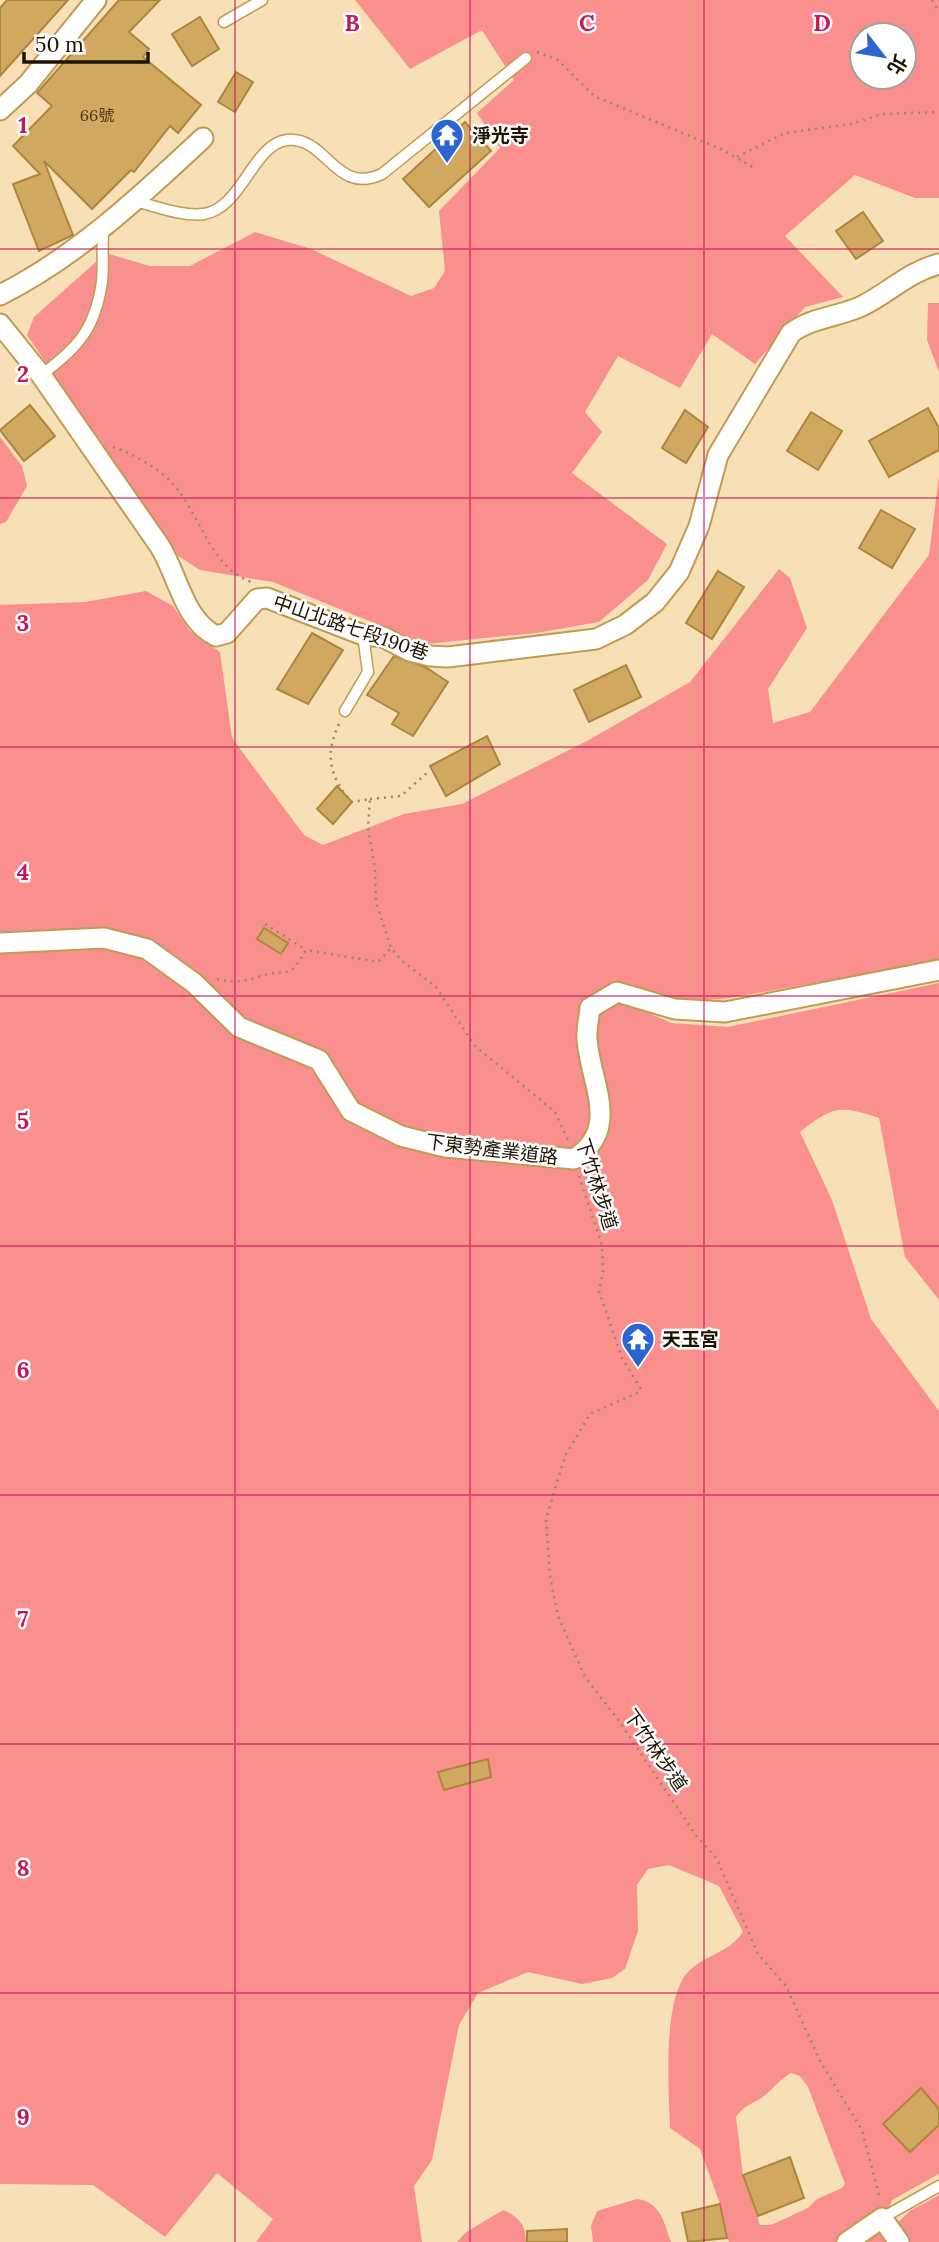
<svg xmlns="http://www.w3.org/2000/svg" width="939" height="2242" font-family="Lora,'Noto Sans TC',serif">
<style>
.forest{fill:#f9908e;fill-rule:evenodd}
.building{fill:#d0a860;stroke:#ac863d;stroke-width:2}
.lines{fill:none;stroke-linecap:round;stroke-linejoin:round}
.lane-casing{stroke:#c29b53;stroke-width:13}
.street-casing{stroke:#c29b53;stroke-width:23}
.path{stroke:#9b8868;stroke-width:2.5;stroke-dasharray:2 5;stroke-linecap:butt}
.lane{stroke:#fff;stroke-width:10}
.street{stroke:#fff;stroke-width:19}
.grid{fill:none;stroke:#c2185b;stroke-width:2;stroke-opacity:0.55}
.labels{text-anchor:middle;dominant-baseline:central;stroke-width:5;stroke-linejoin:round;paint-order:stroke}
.number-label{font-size:16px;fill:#4a3818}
.poi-label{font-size:19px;font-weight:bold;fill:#1e1200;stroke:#fff;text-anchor:start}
.street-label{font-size:19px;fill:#1e1200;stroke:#fff}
.grid-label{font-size:23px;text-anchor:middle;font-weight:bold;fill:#c2185b;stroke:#fff;stroke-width:5;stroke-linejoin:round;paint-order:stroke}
</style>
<rect width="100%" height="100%" fill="#f8e0b6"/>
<!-- forest -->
<path class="forest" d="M355 0H939V198H915L855 175 785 236 843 297 805 307 755 364 712 334 680 388 618 356 585 412 602 432 572 473 667 544 648 580 599 622 536 633 426 644 273 582 200 570 175 554 27 335 34 317 106 253 150 266H190L255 232 311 249 411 296 434 288 445 271 439 211 500 148 477 113 514 80 482 30 410 69ZM862 35H904V77H862Z
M928 303H939V372L927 340Z
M0 437 22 466 27 486 6 522 0 524Z
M939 476V961L729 998 676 1003 615 986 586 1004 596 1119 586 1145 568 1154 401 1130 356 1105 322 1053 242 1021 151 943 0 938V605L85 602 146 591 173 606 189 630 220 652 232 738 304 835 323 845 404 814 462 804 587 741 690 682 779 569 790 578 807 628 768 689 773 723 810 712 929 555Z
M101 946 145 957 314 1065 346 1113 444 1153 595 1150 592 1040 594 1012 618 999 671 1023 728 1027 939 983V1300L905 1257 879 1118C840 1105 833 1106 800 1132L832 1200 871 1319 939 1411V2174L892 2200 881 2230 890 2242H729L727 2238 720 2204 700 2149 670 2128C669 2090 662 2003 687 1973 703 1955 728 1954 743 1932L719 1886 669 1865 648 1869 637 1885 638 1931 625 1969 612 1978 582 1984 528 1972 478 1993 459 2025 432 2160 414 2186 422 2242H256L273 2219 217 2173 165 2237 93 2185 0 2184V951ZM791 2073 800 2076 808 2087 845 2184 842 2188 817 2199 808 2208 771 2225H760L743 2175 736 2117C744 2105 753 2104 764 2096 774 2088 780 2079 791 2073Z
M939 2195V2242H910L897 2223 910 2211Z
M637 2199C661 2202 664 2223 671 2242H593L591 2226 597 2211Z
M503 2210C518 2216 526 2225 526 2242H457L465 2233Z"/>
<!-- building -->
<path class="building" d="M7 0H68L0 76V8Z
M119 0H160L129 32 149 49 143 57 201 105 178 133 170 126 134 172 131 170 92 209 44 161 73 235 39 251 13 184 40 174 13 146 52 106 37 93Z
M200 17 219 49 192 66 172 34Z
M236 72 253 82 235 112 218 102Z
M465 122 491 151 429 207 403 179Z
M863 212 883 241 856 259 836 231Z
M30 405 55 436 24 461 0 430Z
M928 408 939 428V450L889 477 869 441Z
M685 410 708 427 686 463 662 448Z
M811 412 842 431 818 470 787 451Z
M881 510 915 529 892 568 859 548Z
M718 571 744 587 712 639 686 623Z
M312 633 343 650 308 704 277 689Z
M394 656 425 667 448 682 413 736 392 724 399 713 367 695Z
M626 665 641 697 589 722 574 690Z
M487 736 500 764 446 796 430 766Z
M337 786 352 802 333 824 317 809Z
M264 928 288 943 281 954 257 939Z
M488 1759 491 1777 444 1790 438 1772Z
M921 2088 939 2109V2125L910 2152 883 2124Z
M790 2157 804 2198 758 2216 743 2175Z
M720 2204 727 2238 688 2242 682 2213Z
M567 2229V2242H527V2231Z"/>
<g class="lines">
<defs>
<path id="lane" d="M224 22 262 0
M135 201C155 206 183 217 204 214 242 208 253 144 287 140 327 136 335 196 382 174L526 58
M41 375C78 348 95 329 102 282 104 263 101 245 104 227
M345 711 368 672 363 635
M882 2218 939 2186"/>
<path id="street" d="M0 110 28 84 96 0
M0 295C76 257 141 196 203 138
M0 324 41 375 159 545C178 574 183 620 216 636L227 633 257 599 267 598 363 635 383 637 410 651 430 656 448 657 596 639 625 625 655 602 679 572 699 526 718 455 791 333C812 317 839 317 862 306 890 292 908 272 939 264
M0 943 104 938 147 949 194 983 239 1027 319 1060 351 1111 401 1136 445 1147 574 1159C621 1129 591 1085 587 1040 586 1030 589 1018 590 1008L617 992 675 1009 725 1012 939 970
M847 2242 882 2218 899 2242"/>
</defs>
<!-- lane casing -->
<use href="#lane" class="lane-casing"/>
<!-- street casing -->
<use href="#street" class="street-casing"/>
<!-- path -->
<path class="path" d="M932 0 939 12
M537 52 558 60 594 96 723 150 756 169
M737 157 785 133 851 124 882 114 939 112
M113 447C131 453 159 468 172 483 202 515 207 564 251 582
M339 724C324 755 330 778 352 802L370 799 368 828 375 869 376 902 391 948 401 960 436 987 475 1046 555 1112 568 1140
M370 799 401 796 428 772
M265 924 306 950
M217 979C235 983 243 982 261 976 288 967 287 983 306 950L378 962 391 948
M579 1176 602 1245 603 1271 599 1291 622 1358 641 1389 637 1393 590 1414 565 1456 546 1519 550 1577 558 1616 585 1677 619 1721 695 1834 717 1859 758 1954 786 1986 820 2061 862 2130 880 2199"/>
<!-- lane -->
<use href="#lane" class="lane"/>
<!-- street -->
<use href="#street" class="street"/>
</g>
<!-- grid -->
<path class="grid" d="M235 0V2242M470 0V2242M704 0V2242M0 249H939M0 498H939M0 747H939M0 996H939M0 1246H939M0 1495H939M0 1744H939M0 1993H939"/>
<!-- icons -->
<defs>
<symbol id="temple-pin" viewBox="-11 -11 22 30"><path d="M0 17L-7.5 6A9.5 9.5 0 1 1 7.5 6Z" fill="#2a65d2" stroke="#fff"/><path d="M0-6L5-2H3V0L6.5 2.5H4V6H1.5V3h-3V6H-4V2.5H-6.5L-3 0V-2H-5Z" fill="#fff"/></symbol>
</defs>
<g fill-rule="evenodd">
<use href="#temple-pin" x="428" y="116" width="38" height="52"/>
<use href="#temple-pin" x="619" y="1320" width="38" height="52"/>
</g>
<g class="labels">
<!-- number labels -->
<g class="number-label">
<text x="97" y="115">66號</text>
</g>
<!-- poi labels -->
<g class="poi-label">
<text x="472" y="135">淨光寺</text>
<text x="662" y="1339">天玉宮</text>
</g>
<!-- street labels -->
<g class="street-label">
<text transform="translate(351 627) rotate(19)">中山北路七段190巷</text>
<text transform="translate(492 1149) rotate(7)">下東勢產業道路</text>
<text transform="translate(597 1184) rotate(72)">下竹林步道</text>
<text transform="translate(656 1750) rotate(55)">下竹林步道</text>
</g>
</g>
<g class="grid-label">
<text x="352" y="31">B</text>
<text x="587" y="31">C</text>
<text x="822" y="31">D</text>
<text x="23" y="133">1</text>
<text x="23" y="382">2</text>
<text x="23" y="631">3</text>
<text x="23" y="880">4</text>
<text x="23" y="1129">5</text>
<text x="23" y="1378">6</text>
<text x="23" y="1627">7</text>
<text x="23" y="1876">8</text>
<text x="23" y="2125">9</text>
</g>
<!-- north arrow -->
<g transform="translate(883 56) rotate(121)"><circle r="33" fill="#ffffff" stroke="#a5a099" stroke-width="2"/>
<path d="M0-5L12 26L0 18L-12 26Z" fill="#2a65d2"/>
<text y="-10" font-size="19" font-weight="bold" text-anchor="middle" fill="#1e1200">北</text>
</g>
<!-- scale -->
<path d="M24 52v10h124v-10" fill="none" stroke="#1e1200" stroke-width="3.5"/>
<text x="35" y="52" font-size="21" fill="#1e1200" stroke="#ffffff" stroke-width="5" paint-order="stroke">50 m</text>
</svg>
